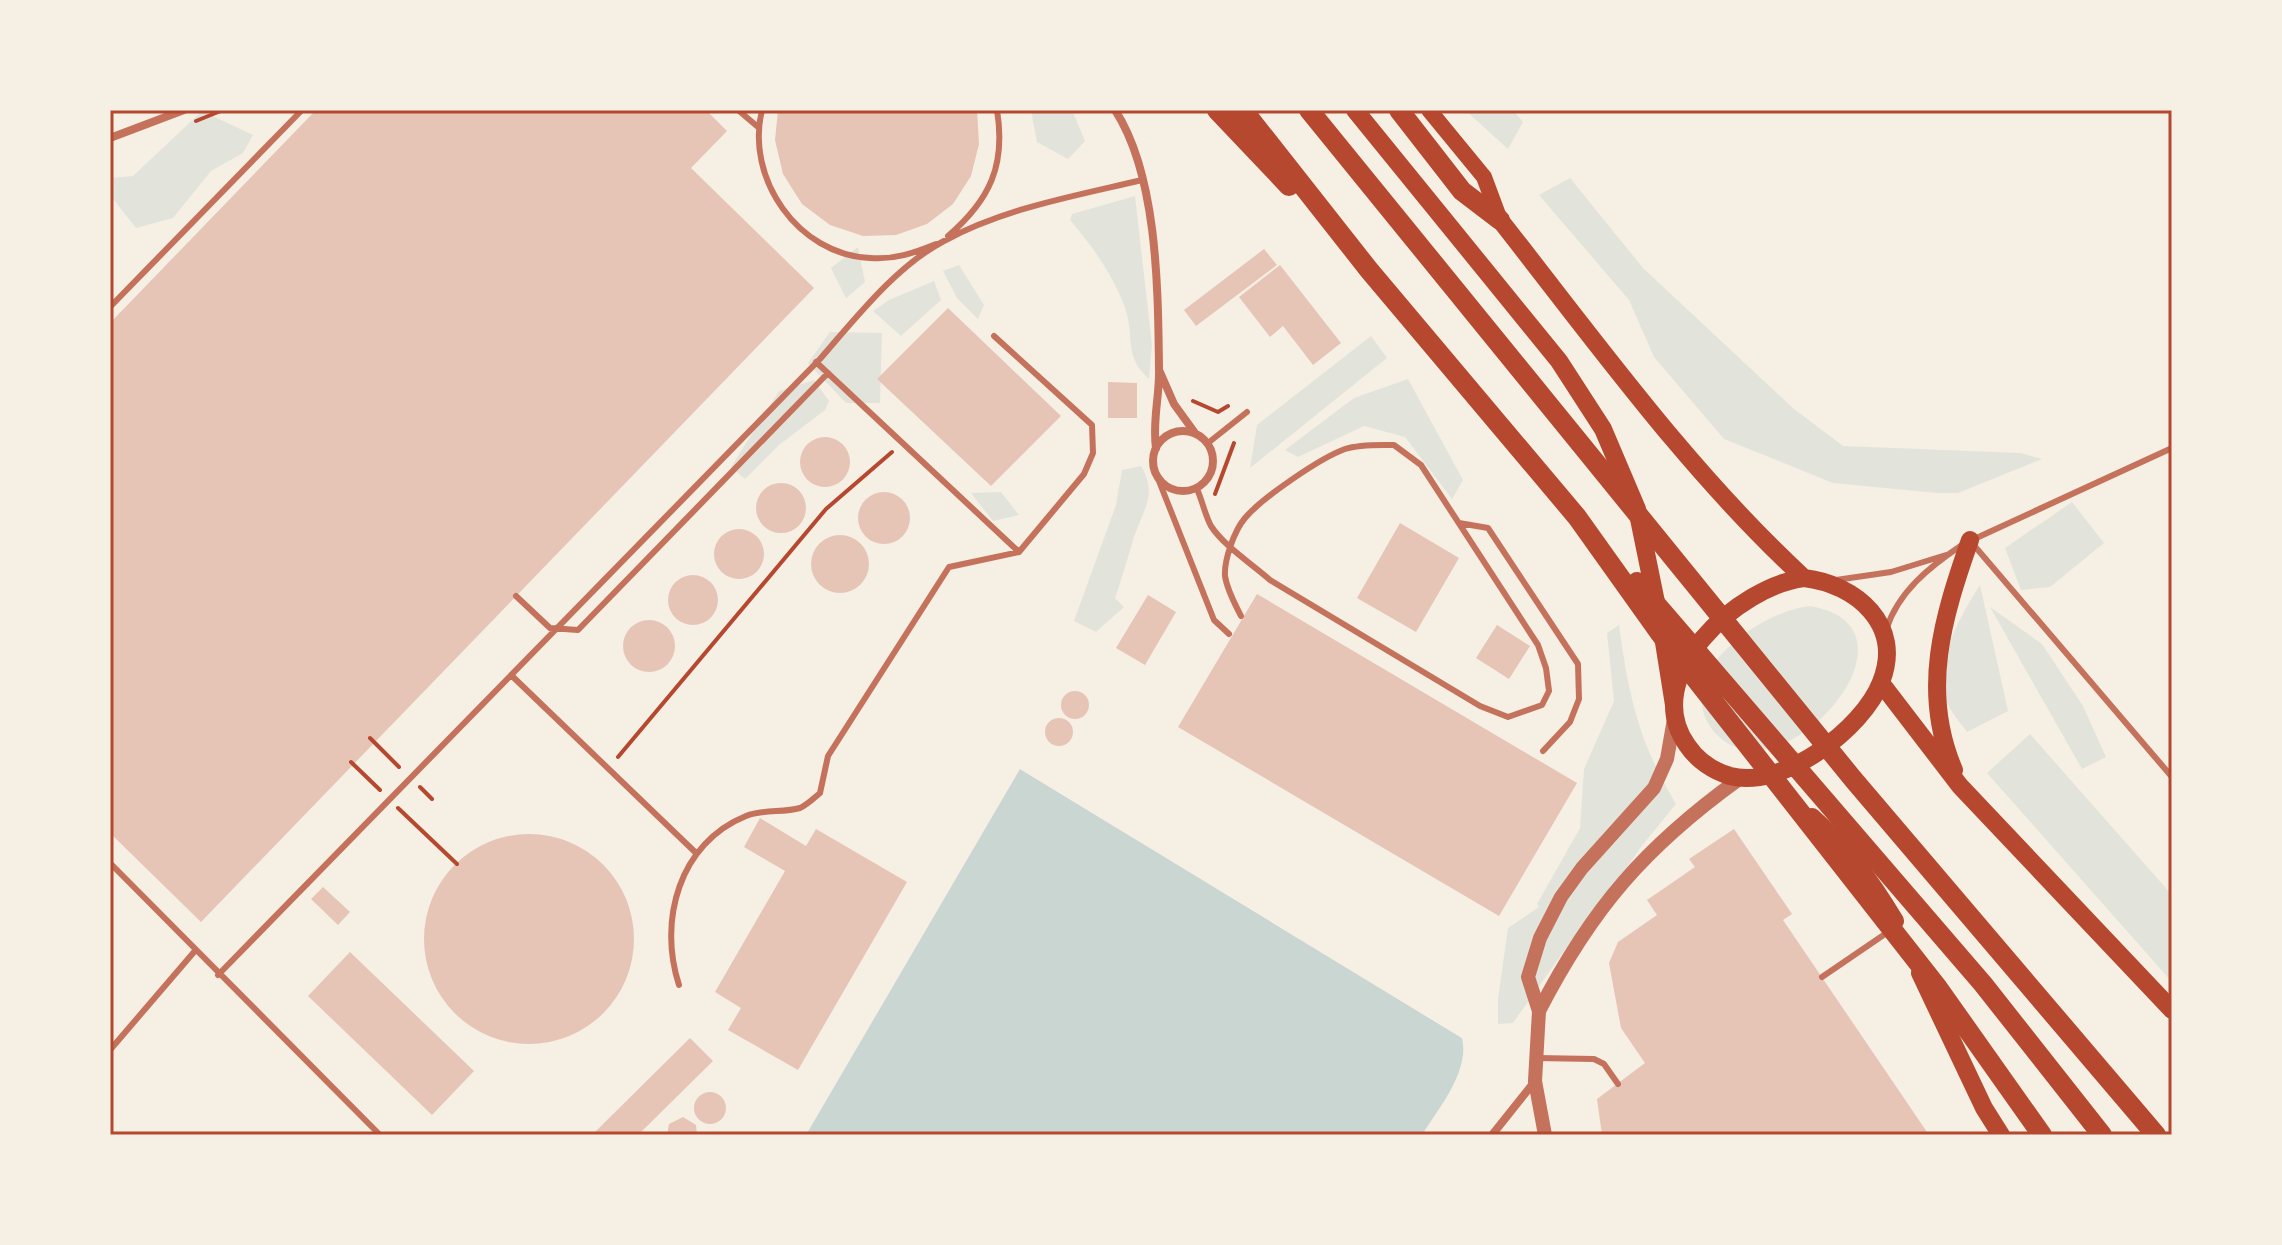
<svg xmlns="http://www.w3.org/2000/svg" width="2282" height="1245" font-family="'Titillium Web',sans-serif">
<style>
.green{fill:#e2e4dc}
.water{fill:#c9d6d2}
.pier{fill:#f6efe4}
.building{fill:#e6c5b7}
.lines{fill:none;stroke-linecap:round;stroke-linejoin:round}
.path{stroke:#b5482f;stroke-width:4}
.service{stroke:#c5725c;stroke-width:6}
.minor{stroke:#c5725c;stroke-width:8}
.tertiary{stroke:#c5725c;stroke-width:14}
.secondary{stroke:#b5482f;stroke-width:16}
.primary{stroke:#b5482f;stroke-width:18}
.motorway{stroke:#b5482f;stroke-width:20}
.neatline{fill:none;stroke:#b5482f;stroke-width:3}
</style>
<rect width="100%" height="100%" fill="#f6efe4"/>
<!-- green -->
<path class="green" d="M1031 110H1072L1085 141 1068 159 1037 142Z
M1465 110H1513L1523 122 1508 149Z
M202 111 253 135 243 153 211 171 173 218 136 228 110 195V178L133 176Z
M1570 178 1643 268 1794 409 1843 446 2020 453 2042 459 1958 493H1937L1833 483 1724 439 1654 357 1629 300 1539 195Z
M1135 196 1152 345 1149 379C1122 355 1136 336 1124 305 1111 272 1093 247 1070 220L1072 214Z
M858 247 865 282 846 298 831 268Z
M959 265 984 305 978 319 957 298 943 271Z
M934 281 941 300 901 336 873 311 889 300Z
M830 332 882 333 880 403H846L808 363Z
M1371 336 1387 358 1250 468 1257 425Z
M1408 379 1463 480 1452 499 1405 437 1364 426 1298 457 1285 450 1354 398Z
M814 380 829 401 825 410 779 445 745 479 731 467 779 391Z
M1141 466C1158 493 1143 511 1134 537 1128 557 1122 578 1115 598L1124 607 1096 632 1074 621 1116 505 1122 470Z
M1001 492 1019 515 993 521 971 493Z
M2072 502 2104 543 2050 587 2021 590 2005 548Z
M1980 585 2008 711 1967 732C1960 722 1950 711 1946 700 1934 662 1960 616 1980 585Z
M1810 606C1925 625 1806 774 1735 747 1723 742 1714 734 1708 723 1677 668 1765 610 1810 606Z
M1990 607 2042 644 2083 706 2106 757 2082 769Z
M1619 625C1629 697 1638 740 1676 804L1641 847 1570 951 1566 948 1513 1023 1498 1024V999L1508 928 1539 907 1537 904 1580 828 1584 769 1614 701 1607 633Z
M2030 734 2172 895V982L1987 773Z"/>
<!-- water -->
<path class="water" d="M1020 769 1462 1038C1470 1071 1439 1108 1422 1135H806Z"/>
<!-- pier -->
<path class="pier" d="M1022 765 1464 1034 1462 1038 1020 769Z"/>
<!-- building -->
<path class="building" d="M316 110H706L727 131 691 168 814 288 201 922 110 833V323Z
M778 110H977L979 144 971 176 953 204 927 224 896 235 863 236 830 225 802 204 783 174 775 140Z
M1264 249 1277 265 1196 326 1184 310Z
M1280 265 1341 343 1313 365 1283 326 1270 337 1239 297Z
M948 308 1061 416 991 486 877 379Z
M1108 382 1137 383V418H1108Z
M800 462a25 25 0 1 1 50 0a25 25 0 1 1-50 0Z
M756 508a25 25 0 1 1 50 0a25 25 0 1 1-50 0Z
M858 518a26 26 0 1 1 52 0a26 26 0 1 1-52 0Z
M1400 523 1459 558 1416 632 1357 598Z
M714 554a25 25 0 1 1 50 0a25 25 0 1 1-50 0Z
M811 564a29 29 0 1 1 58 0a29 29 0 1 1-58 0Z
M668 600a25 25 0 1 1 50 0a25 25 0 1 1-50 0Z
M1257 594 1577 783 1499 916 1178 727Z
M1148 595 1176 612 1145 665 1116 648Z
M623 646a26 26 0 1 1 52 0a26 26 0 1 1-52 0Z
M1497 625 1530 646 1509 679 1476 658Z
M1061 705a14 14 0 1 1 28 0a14 14 0 1 1-28 0Z
M1045 732a14 14 0 1 1 28 0a14 14 0 1 1-28 0Z
M760 818 806 846 816 829 907 882 798 1070 728 1030 741 1008 715 992 785 871 744 847Z
M1734 829 1792 914 1783 920 1929 1135H1602L1597 1099 1645 1063 1621 1028 1609 963 1618 942 1657 915 1647 900 1695 867 1689 859Z
M424 939a105 105 0 1 1 210 0a105 105 0 1 1-210 0Z
M323 887 350 912 338 925 311 899Z
M350 952 474 1071 432 1115 308 996Z
M690 1038 713 1061 638 1135H592Z
M694 1108a16 16 0 1 1 32 0a16 16 0 1 1-32 0Z
M683 1117 696 1125 697 1135H667L669 1124Z"/>
<g class="lines">
<!-- path -->
<path class="path" d="M196 121 223 110
M1193 401 1218 412 1228 406
M1215 494 1234 443
M370 738 399 767
M618 757 826 509 892 452
M351 762 380 790
M420 787 432 799
M398 808 457 864"/>
<!-- service -->
<path class="service" d="M738 110 758 127
M762 110C745 178 798 255 870 258 894 260 914 253 936 244
M948 236C990 200 1006 165 997 110
M110 307 302 110
M816 362 1019 552
M1208 443 1247 412
M1157 476 1214 620 1229 634
M1197 489C1202 500 1205 515 1211 526 1224 546 1252 564 1270 580L1480 706 1508 717 1542 705 1549 691 1546 668 1538 645 1421 465 1394 445C1379 445 1360 444 1345 449 1320 458 1262 498 1245 518 1234 531 1224 560 1225 576 1227 590 1235 604 1241 616
M1459 523 1488 528 1578 664 1579 699 1570 722 1543 751
M1972 540 2172 448
M1972 543 2172 777
M1836 580 1891 572 1946 555
M516 596 550 628 578 630 828 373
M1886 630C1898 592 1929 567 1962 545
M511 675 695 852
M110 863 380 1135
M218 975 820 359C855 319 896 266 944 241 1005 208 1075 196 1142 180
M1822 977 1888 932
M679 985C658 921 679 843 746 816 764 809 783 813 800 808 807 805 814 798 820 793L828 756 949 567 1019 552 1084 474 1093 453 1092 425 994 336
M110 1050 194 952
M1537 1058 1594 1059 1604 1064 1618 1084"/>
<!-- minor -->
<path class="minor" d="M1115 110C1158 176 1158 291 1159 368 1160 395 1152 421 1156 448
M110 138 184 110
M1160 372 1174 404 1195 433
M1153 461a30 30 0 1 1 60 0a30 30 0 1 1-60 0Z
M1492 1135 1535 1081"/>
<!-- tertiary -->
<path class="tertiary" d="M1539 1011C1592 908 1645 847 1739 779
M1545 1135 1535 1081 1539 1011 1528 977 1540 938 1561 897 1582 868 1654 788 1667 759 1674 719"/>
<!-- secondary -->
<path class="secondary" d="M1429 110 1484 177 1500 220"/>
<!-- primary -->
<path class="primary" d="M1355 110 1559 361 1603 429 1637 509 1657 607
M1500 220C1596 342 1689 472 1804 578
M1804 578C1856 584 1904 625 1881 682 1863 729 1782 790 1730 776 1713 771 1697 760 1687 745 1638 676 1739 586 1804 578Z
M1663 636 1674 705
M1881 683 1960 786 2172 1010
M1954 770C1920 691 1943 617 1970 540
M1812 817C1847 848 1871 881 1895 921
M1920 973 1984 1108 2001 1135"/>
<!-- motorway -->
<path class="motorway" d="M1217 110 1289 186
M1243 110 1369 270 1577 517 1659 632 1938 988 2042 1135
M1309 110 1853 779 2156 1135
M1399 110 1462 191 1500 220
M1637 582 1983 984 2102 1135"/>
</g>
<!-- border -->
<rect width="2282" height="1245" fill="none" stroke="#f6efe4" stroke-width="224"/>
<rect x="112" y="112" width="2058" height="1021" class="neatline"/>
</svg>
